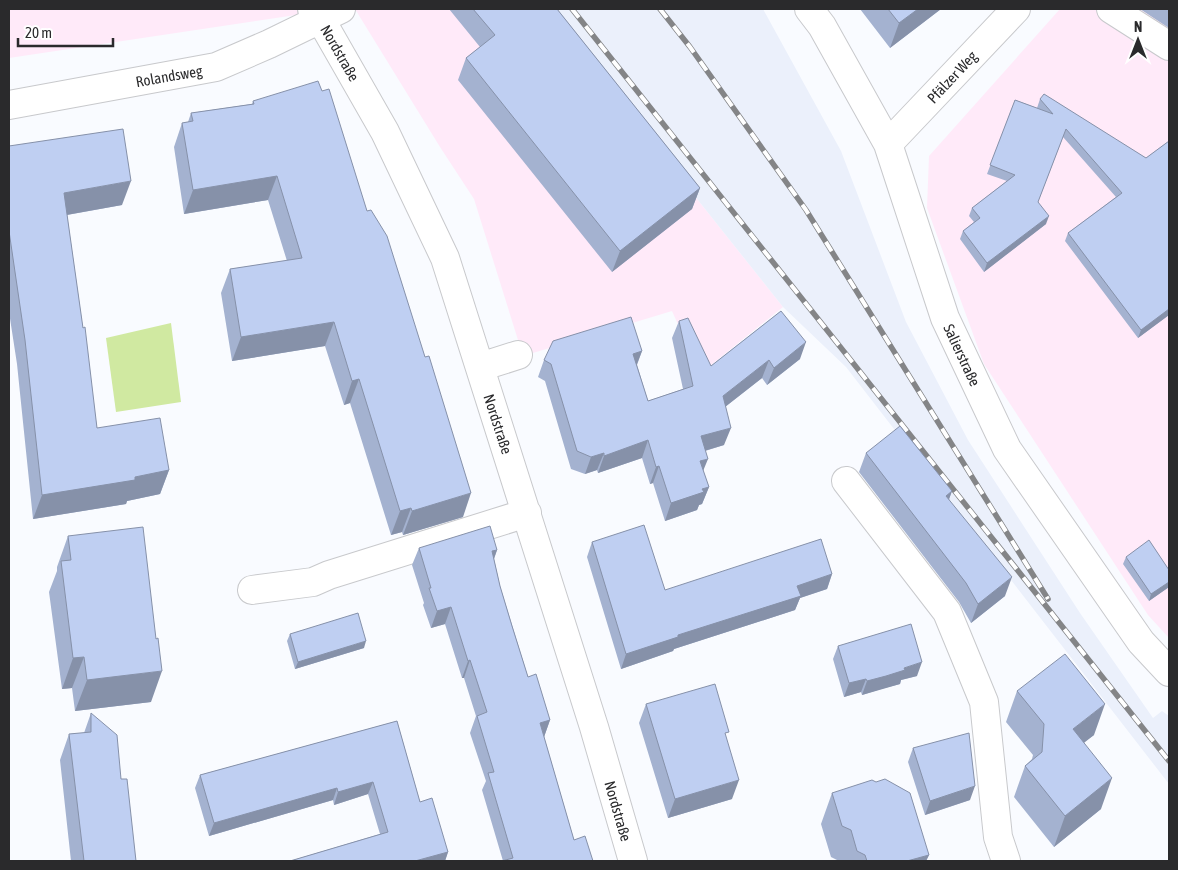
<svg xmlns="http://www.w3.org/2000/svg" width="1178" height="870" font-family="'Asap Condensed',sans-serif">
<style>
.commercial{fill:#ffeaf9}
.built{fill:#ebf0fb}
.green{fill:#d0e9a1}
.lines{fill:none;stroke-linecap:round;stroke-linejoin:round}
.minor-casing{stroke:#c8c9cc;stroke-width:30}
.minor{stroke:#fff;stroke-width:28}
.rail-casing{stroke:#848587;stroke-width:5.5}
.rail{stroke:#fff;stroke-width:4;stroke-dasharray:11;stroke-linecap:butt}
.wall{fill:#a4b2d0}
.shaded-wall{fill:#8691a9}
.building{fill:#bfcff2;stroke:#8691a9}
.labels{text-anchor:middle;dominant-baseline:central;stroke-width:5;stroke-linejoin:round;paint-order:stroke}
.street-label{font-size:15px;fill:#2a2a2c;stroke:#fff}
</style>
<rect width="100%" height="100%" fill="#f9fbff"/>
<!-- commercial -->
<path class="commercial" d="M9 9H336L9 58Z
M355 9H546L783 307 700 374 672 311 523 356 474 199 440 147Z
M1060 9H1169V638L1148 615 984 364 927 208 929 156Z"/>
<!-- built -->
<path class="built" d="M546 9H763L841 151 906 322 968 440 1080 613 1153 718 1162 711 1169 716V784L846 367 783 307Z"/>
<!-- green -->
<path class="green" d="M171 323 181 402 116 412 106 338Z"/>
<g class="lines">
<defs>
<path id="minor" d="M312 9 321 20 385 132 445 258 594 727 633 861
M809 9 822 26 888 144 945 318 1007 449 1141 642 1169 672
M1111 9 1169 46
M9 105 216 67 269 44 341 9
M888 144 1016 9
M480 367 518 355
M846 481 947 612 984 702 998 837 1006 861
M252 590 313 582 329 575 527 513"/>
</defs>
<!-- minor casing -->
<use href="#minor" class="minor-casing"/>
<!-- minor -->
<use href="#minor" class="minor"/>
<defs>
<path id="rail" d="M572 9 1169 761
M660 9 690 47 806 210 1048 599"/>
</defs>
<!-- rail casing -->
<use href="#rail" class="rail-casing"/>
<!-- rail -->
<use href="#rail" class="rail"/>
</g>
<!-- wall -->
<path class="wall" d="M449 9H557L700 188 692 209 612 272 458 80 466 58 480 47Z
M860 9H941L890 48Z
M1140 9H1169V28Z
M1040 99 1146 158 1169 141V315L1138 338 1065 241 1068 233 1116 197 1063 137 1038 202 1046 224 984 272 960 239 963 231 974 222 969 216 972 208 1007 181 987 174 1015 100 1037 108Z
M253 101 463 517 403 535 402 532 391 535 350 403 344 405 325 346 232 361 221 293 230 269 287 261 268 200 184 214 174 147 182 123 188 122 191 113 252 104Z
M9 146 122 205 67 215 97 428 169 470 160 494 127 501 126 504 33 519 17 364 9 312Z
M781 311 800 359 767 385 762 378 725 407 724 445 705 451 703 471 709 487 702 504 699 505 697 510 665 521 653 483 650 484 642 458 598 473 597 470 585 474 571 469 545 381 538 377 544 360 642 351 637 365 648 401 683 389 672 338 679 321 711 366Z
M866 453 952 491 949 499 1005 596 971 623 959 602 859 472Z
M68 536 151 702 75 711 72 688 62 689 49 592 57 571V567Z
M592 542 665 590 832 574 827 589 800 598 795 610 674 649 673 651 621 669 587 557Z
M419 548 497 550 494 559 500 586 528 677 550 720 544 737 574 840 593 861H503L482 790 486 781 470 733 476 716 464 678H462L445 624 431 628 423 605 424 603 412 565Z
M1126 557 1169 570V587L1149 601 1123 564Z
M290 634 364 648 295 669 287 641Z
M838 646 917 676 901 680 900 684 881 689 862 695 861 692 844 697 833 659Z
M1017 691 1094 735 1084 742 1101 809 1054 847 1014 797 1025 766 1032 759 1033 755 1006 722Z
M646 704 732 799 668 818 639 723Z
M91 713 121 779 136 861H71L60 760 69 734 84 733Z
M397 721 420 802 448 852 445 861H290L380 834 368 794 334 805 333 800 209 836 195 788 200 775Z
M913 748 970 800 925 815 908 762Z
M832 793 929 855 926 861H839L831 857 821 824Z"/>
<!-- shaded-wall -->
<path class="shaded-wall" d="M918 9H941L890 48 899 23Z
M277 176 268 200 184 214 193 190Z
M131 181 122 205 55 217 64 193Z
M700 188 692 209 612 272 620 251Z
M1049 216 1046 224 984 272 987 263Z
M1169 309V315L1138 338 1141 330Z
M334 322 325 346 232 361 241 337Z
M806 342 800 359 767 385 774 368Z
M642 351 635 369 633 354Z
M769 360 762 378 716 414 723 396Z
M359 379 350 403 344 405 352 381Z
M731 428 724 445 694 454 701 436Z
M648 440 642 458 598 473 604 456Z
M604 453 597 470 585 474 591 457Z
M708 459 701 476 700 461Z
M659 466 653 483 650 484 656 467Z
M169 470 160 494 127 501 126 504 33 519 42 495 135 477Z
M709 487 702 504 699 505 697 510 665 521 671 503 702 489Z
M952 491 945 510 946 496Z
M471 493 463 517 403 535 412 511Z
M411 508 402 532 391 535 400 511Z
M497 550 491 567 492 551Z
M832 574 827 589 800 598 795 610 674 649 673 651 621 669 626 654 678 635 797 586Z
M1012 577 1005 596 971 623 978 604Z
M1169 582V587L1149 601 1151 594Z
M451 607 445 624 431 628 437 611Z
M366 641 364 648 295 669 298 662Z
M84 657 72 688 62 689 73 658Z
M470 660 464 678H462L468 661Z
M922 662 917 676 901 680 900 684 862 695 867 681 904 668Z
M162 671 151 702 75 711 87 680Z
M866 679 861 692 844 697 849 683Z
M1105 704 1094 735 1062 760 1073 729Z
M550 720 544 737 540 723Z
M1112 778 1101 809 1054 847 1065 816Z
M739 780 732 799 668 818 675 799Z
M373 782 368 794 334 805 338 792Z
M975 786 970 800 925 815 930 801Z
M337 788 333 800 209 836 214 823Z
M448 852 445 861H415Z
M929 855 926 861H907Z"/>
<!-- building -->
<path class="building" d="M473 9H557L700 188 620 251 466 58 495 35Z
M888 9H918L899 23Z
M318 81 322 91 329 89 367 211 371 210 387 236 425 357 429 356 471 493 412 511 411 508 400 511 359 379 352 381 334 322 241 337 230 269 302 258 277 176 193 190 182 123 193 121 191 113 254 104 253 101Z
M1044 94 1146 158 1169 141V309L1141 330 1068 233 1122 193 1066 129 1038 202 1049 216 987 263 963 231 980 218 972 208 1015 175 990 165 1015 100 1053 114 1040 99Z
M123 129 131 181 64 193 83 328 85 327 97 428 160 418 169 470 135 477V480L42 495 25 340 9 231V146Z
M781 311 806 342 774 368 769 360 723 396 731 428 701 436 708 459 700 461 709 487 702 489 704 492 671 503 659 466 656 467 648 440 604 456V453L591 457 577 451 551 364 544 360 553 341 631 317 642 351 633 354 648 401 693 386 679 321 688 318 711 366Z
M900 426 952 491 946 496 1012 577 978 604 966 583 866 453Z
M644 525 665 590 821 539 832 574 797 586 801 596 678 635V637L626 654 592 542Z
M490 526 497 550 492 551 500 586 512 626 528 677 536 674 550 720 540 723 574 840 585 836 593 861H502L513 858 488 773 494 772 477 716 487 712 470 660 468 661 451 607 437 611 429 588H431L419 548Z
M143 527 156 639 158 638 162 671 87 680 84 657 73 658 61 561 71 560 68 536Z
M1149 540 1169 570V582L1151 594 1126 557Z
M358 613 366 641 298 662 290 634Z
M911 624 922 662 904 668 905 670 886 676 867 681 866 679 849 683 838 646Z
M1065 654 1105 704 1073 729 1112 778 1065 816 1025 766 1042 752 1044 724 1017 691Z
M715 684 729 732 725 733 739 780 675 799 646 704Z
M91 713 117 735 121 779H127L136 861H84L69 734 91 732Z
M397 721 420 802 432 798 448 852 415 861H290L388 832 373 782 338 792 337 788 214 823 200 775Z
M969 733 975 786 930 801 913 748Z
M885 779 910 793 929 855 907 861H867L865 855 857 851 851 830 842 826 832 793 872 780 876 782Z"/>
<g class="labels">
<!-- street labels -->
<g class="street-label">
<text transform="translate(340 53) rotate(60)">Nordstraße</text>
<text transform="translate(169 76) rotate(-10)">Rolandsweg</text>
<text transform="translate(952 77) rotate(-47)">Pfälzer Weg</text>
<text transform="translate(962 355) rotate(65)">Salierstraße</text>
<text transform="translate(498 424) rotate(72)">Nordstraße</text>
<text transform="translate(618 811) rotate(74)">Nordstraße</text>
</g>
</g>
<!-- border -->
<rect width="1178" height="870" fill="none" stroke="#2a2a2c" stroke-width="20"/>
<!-- north arrow -->
<g transform="translate(1138 40)" stroke="#ffffff" stroke-width="4" paint-order="stroke">
<path d="M0-4L9 19L0 12L-9 19Z" fill="#2a2a2c"/>
<text y="-8" font-size="14" font-weight="bold" text-anchor="middle" fill="#2a2a2c">N</text>
</g>
<!-- scale -->
<path d="M18 38v8h95v-8" fill="none" stroke="#2a2a2c" stroke-width="2.5"/>
<text x="25" y="38" font-size="15" fill="#2a2a2c" stroke="#ffffff" stroke-width="4" paint-order="stroke">20 m</text>
</svg>
